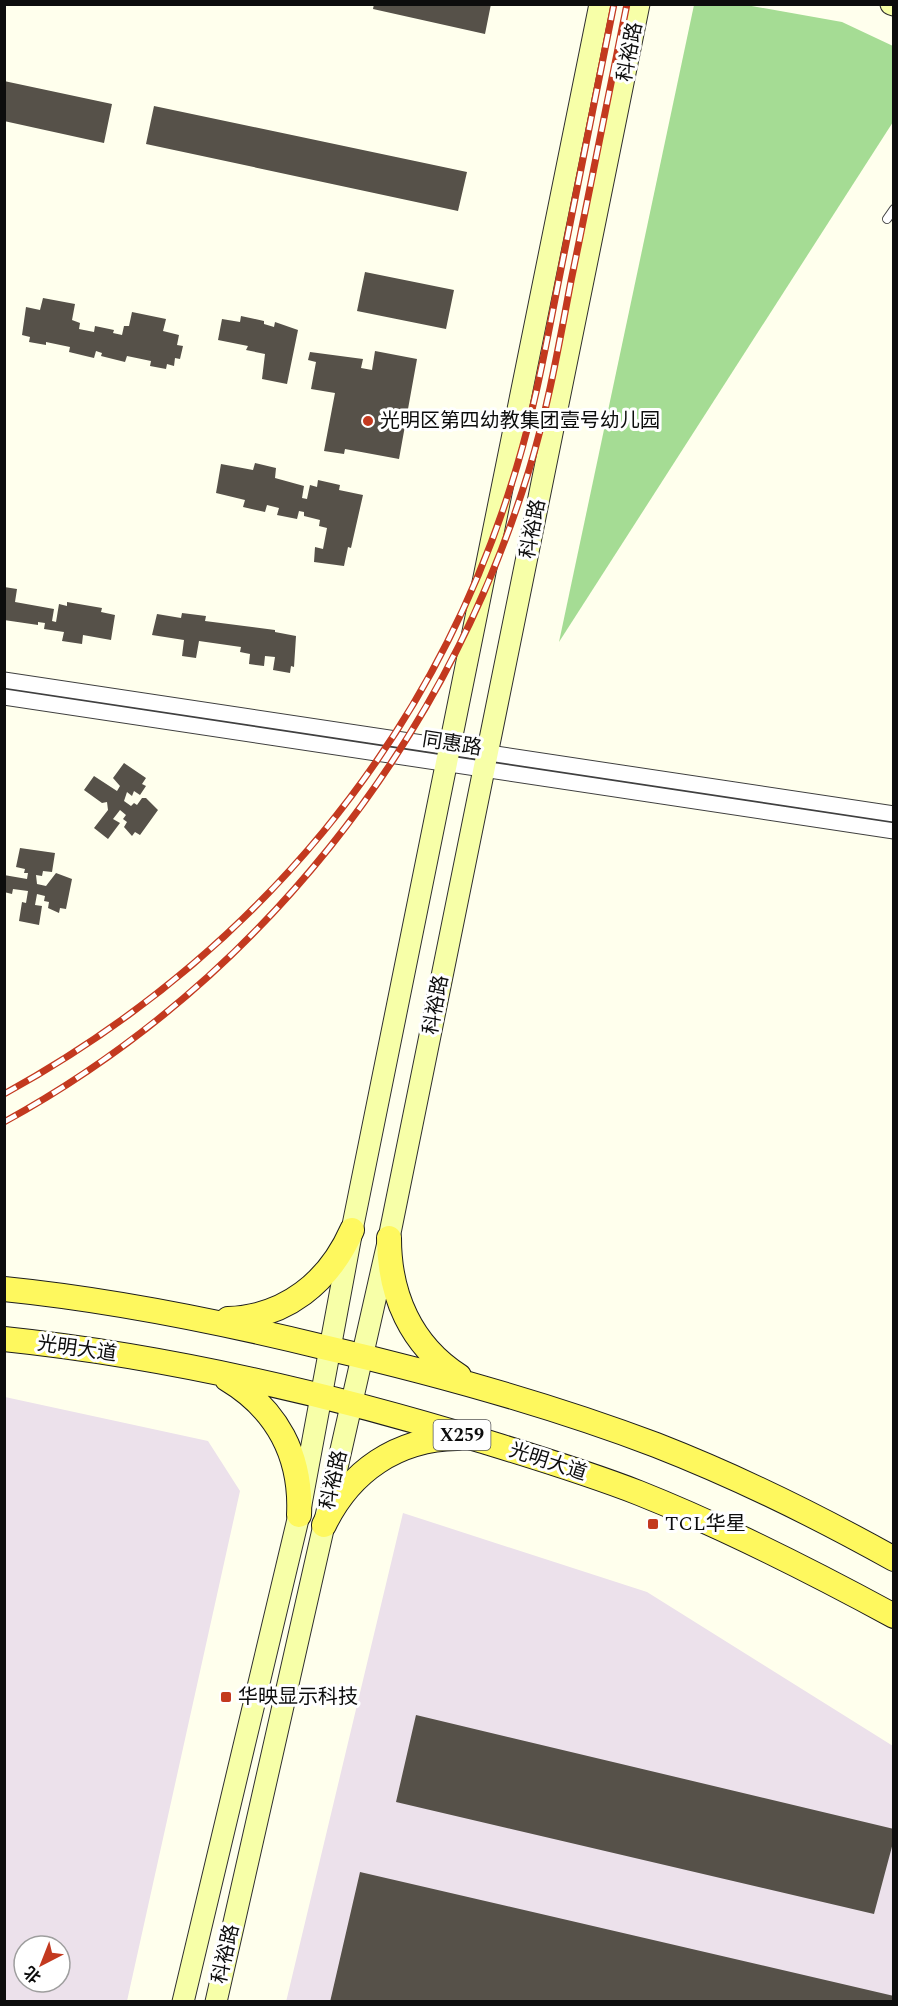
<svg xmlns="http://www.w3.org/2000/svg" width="898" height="2006" font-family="Spectral,'Noto Sans SC',serif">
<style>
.industrial{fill:#ece1eb;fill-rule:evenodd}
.forest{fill:#a5dc94}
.building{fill:#565149}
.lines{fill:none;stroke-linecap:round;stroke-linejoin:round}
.lane-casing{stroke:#404040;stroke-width:10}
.street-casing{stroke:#404040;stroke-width:17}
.secondary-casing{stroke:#2f2f2f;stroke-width:23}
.primary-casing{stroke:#1e1e1e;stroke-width:26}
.lane{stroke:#fff;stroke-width:8}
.street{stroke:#fff;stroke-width:15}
.secondary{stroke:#f7ffa8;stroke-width:21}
.primary{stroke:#fef85e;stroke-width:24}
.rail-casing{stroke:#c3391f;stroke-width:7}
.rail{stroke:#fff;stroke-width:4.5;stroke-dasharray:14;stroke-linecap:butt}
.poi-dot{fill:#c3391f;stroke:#fff;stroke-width:2}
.labels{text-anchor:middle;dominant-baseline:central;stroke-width:6;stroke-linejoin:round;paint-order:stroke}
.shield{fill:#fff;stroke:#565656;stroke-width:1.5}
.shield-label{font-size:18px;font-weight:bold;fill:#0d0d0d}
.street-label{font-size:20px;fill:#0d0d0d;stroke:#fff}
.poi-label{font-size:20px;fill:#0d0d0d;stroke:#fff;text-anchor:start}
</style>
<rect width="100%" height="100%" fill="#ffffed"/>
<!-- industrial -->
<path class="industrial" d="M5 1397 208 1441 240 1491 127 2001H5ZM24 1946H60V1982H24Z
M403 1513 647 1592 893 1746V2001L286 2002Z"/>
<!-- forest -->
<path class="forest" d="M694 5H746L842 22 893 46V122L559 642Z"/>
<!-- building -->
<path class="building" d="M374 4H491L485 34 373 9Z
M4 81 112 104 104 143 4 121Z
M154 106 467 172 458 211 146 144Z
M365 272 454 290 446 329 357 311Z
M43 298 75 304 72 320 80 323 79 329 94 332 95 326 114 330 113 333 122 335 124 326H129L132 312 166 319 163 331 179 335 177 345 183 346 180 359 175 358 174 366 167 364 166 369 150 366 151 361 127 356 125 362 101 356 102 353 96 351 94 358 69 352 70 347 46 342V345L29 342 30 337 22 335 26 307 40 310Z
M241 316 264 321V324L274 327 275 322 298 330 287 384 262 379 265 354 246 350 248 346 218 340 222 319 240 322Z
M375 351 417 359 399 459 345 449 344 454 324 451 335 393 311 389 316 362 308 360 310 352 363 359 361 368 372 370Z
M255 463 276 468 275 478 304 486 302 498 307 499 310 485 317 487 318 480 340 485 339 490 363 495 351 548 348 547 344 566 314 562 315 547 323 549 327 528 319 526 320 520 304 516V512L299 511 297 519 277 515 279 508 267 505 265 512 243 507 245 500 216 493 221 464 253 470Z
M4 587 17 589 15 602 54 609 52 621 56 622 59 604 67 606V602L102 608 101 612 115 615 111 640 83 635 82 644 62 641 64 632 44 629 45 623 38 622V625L4 620Z
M182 613 206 616 205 621 275 630V632L296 636 294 667 291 666 290 673 273 670 275 657 265 656 264 666 249 664 250 654 240 652 241 647 199 641 196 658 182 656 184 640 152 635 157 614 181 618Z
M124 763 146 778 142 784 146 786 140 795 134 791 132 796 127 792 124 801 131 806 134 803 137 805 142 798H146L158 810 140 835 135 832 132 836 124 827 127 822 123 819 126 815 120 810 113 819 120 823 108 839 94 828 108 810 107 802 102 803 84 790 94 776 117 791 120 786 113 778Z
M20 848 55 853 52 872 43 871 42 876 36 875 37 884 46 886 56 873 72 879 66 909 60 908 59 913 48 908 49 902 44 901 45 896 37 894 35 905 42 906 39 925 19 921 22 902 26 903 28 891 13 889 12 894 4 892V875L27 879 28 873H24L25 869 16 867Z
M416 1715 894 1829V1839L874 1914 396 1802Z
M360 1872 894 1996V2002H330Z"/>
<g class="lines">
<defs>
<path id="lane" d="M887 219 894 209"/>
<path id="street" d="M4 680 894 814
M4 697 894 831"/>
<path id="secondary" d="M891 4 894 5
M183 2002 299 1515 352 1230 600 4
M216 2002 389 1238 639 4"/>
<path id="primary" d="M389 1238C389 1295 411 1345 459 1376
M4 1289C113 1300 217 1321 323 1347 435 1373 548 1404 656 1445 738 1477 817 1516 894 1559
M228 1319C286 1317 329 1282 352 1230
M4 1339C167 1356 326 1393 483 1441 535 1457 588 1473 639 1493 727 1528 811 1571 894 1616
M227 1379C277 1409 302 1456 299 1515
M324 1525C350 1471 397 1439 457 1438"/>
</defs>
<!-- lane casing -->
<use href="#lane" class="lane-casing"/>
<!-- street casing -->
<use href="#street" class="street-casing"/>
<!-- secondary casing -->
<use href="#secondary" class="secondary-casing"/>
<!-- primary casing -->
<use href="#primary" class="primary-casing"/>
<!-- lane -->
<use href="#lane" class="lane"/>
<!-- street -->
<use href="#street" class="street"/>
<!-- secondary -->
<use href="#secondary" class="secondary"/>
<!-- primary -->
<use href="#primary" class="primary"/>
<defs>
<path id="rail" d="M4 1094C253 957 436 740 517 466 536 403 547 339 560 274 578 184 596 94 614 4
M4 1122C257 983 445 745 529 470 548 408 559 344 571 281 590 189 608 97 627 4"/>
</defs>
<!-- rail casing -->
<use href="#rail" class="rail-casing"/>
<!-- rail -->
<use href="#rail" class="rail"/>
</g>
<!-- markers -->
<g class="poi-dot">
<circle cx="368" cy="421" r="6"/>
<rect x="647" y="1518" width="12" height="12" rx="3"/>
<rect x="220" y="1691" width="12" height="12" rx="3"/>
</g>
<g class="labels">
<!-- shield labels -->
<rect class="shield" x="433.5" y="1420" width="57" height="30" rx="4.5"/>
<g class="shield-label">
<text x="462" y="1435">X259</text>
</g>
<!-- street labels -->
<g class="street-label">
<text transform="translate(630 52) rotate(-79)">科裕路</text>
<text transform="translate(533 529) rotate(-79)">科裕路</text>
<text transform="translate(452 744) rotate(9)">同惠路</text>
<text transform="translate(436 1005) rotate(-79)">科裕路</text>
<text transform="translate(77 1349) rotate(8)">光明大道</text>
<text transform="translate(548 1462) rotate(18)">光明大道</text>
<text transform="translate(334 1480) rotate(-77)">科裕路</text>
<text transform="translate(226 1954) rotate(-77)">科裕路</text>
</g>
<!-- poi labels -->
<g class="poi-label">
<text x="380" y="421">光明区第四幼教集团壹号幼儿园</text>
<text x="665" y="1524">TCL华星</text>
<text x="238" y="1697">华映显示科技</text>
</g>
</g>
<!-- border -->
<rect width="898" height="2006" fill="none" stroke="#0d0d0d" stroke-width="12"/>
<!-- north arrow -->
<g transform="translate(42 1964) rotate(222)"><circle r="28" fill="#ffffff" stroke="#9e9e9e" stroke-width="1.5"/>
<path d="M0-4.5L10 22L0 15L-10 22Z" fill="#c3391f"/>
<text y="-9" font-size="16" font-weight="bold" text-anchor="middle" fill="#0d0d0d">北</text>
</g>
</svg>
